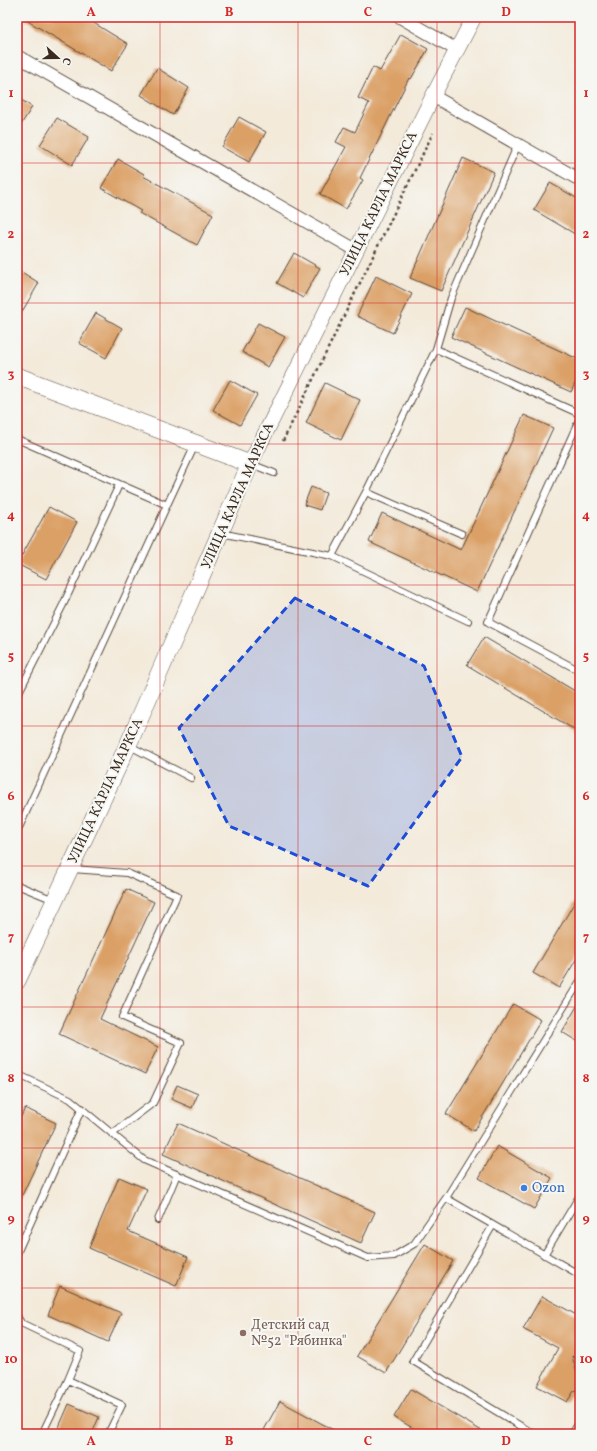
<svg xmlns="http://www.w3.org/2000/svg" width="597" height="1451" font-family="Vollkorn,serif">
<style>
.building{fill:#dba066}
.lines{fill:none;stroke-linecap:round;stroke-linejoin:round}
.service-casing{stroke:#57473a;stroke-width:8}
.minor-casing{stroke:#57473a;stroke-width:14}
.tertiary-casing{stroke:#57473a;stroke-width:16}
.secondary-casing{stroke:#57473a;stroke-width:18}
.path{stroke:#57473a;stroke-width:2.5;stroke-dasharray:3 3;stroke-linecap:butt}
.service{stroke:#fff;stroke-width:6}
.minor{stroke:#fff;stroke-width:12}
.tertiary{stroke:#fff;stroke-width:15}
.secondary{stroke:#fff;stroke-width:17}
.marked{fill:#1d4ed8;fill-opacity:0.2;stroke:#1d4ed8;stroke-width:3;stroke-dasharray:8 5;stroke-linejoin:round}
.grid{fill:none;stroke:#d62828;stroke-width:1;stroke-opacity:0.55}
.shop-dot{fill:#3f7fe0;stroke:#f6f6f2;stroke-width:1.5}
.education-dot{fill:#8d6e63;stroke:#f6f6f2;stroke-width:1.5}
.labels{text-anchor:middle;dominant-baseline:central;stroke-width:4;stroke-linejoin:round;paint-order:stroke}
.street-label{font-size:14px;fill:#3b2a1e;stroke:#f6f6f2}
.shop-label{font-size:14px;fill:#366cbe;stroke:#f6f6f2;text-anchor:start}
.education-label{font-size:14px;fill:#785e54;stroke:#f6f6f2;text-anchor:start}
.neatline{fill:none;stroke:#d62828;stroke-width:1.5}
.grid-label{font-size:13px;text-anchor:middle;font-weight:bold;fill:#d62828}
</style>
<rect width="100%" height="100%" fill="#f6f6f2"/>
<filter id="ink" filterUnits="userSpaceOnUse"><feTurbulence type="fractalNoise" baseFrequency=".025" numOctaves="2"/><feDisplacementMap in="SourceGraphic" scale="8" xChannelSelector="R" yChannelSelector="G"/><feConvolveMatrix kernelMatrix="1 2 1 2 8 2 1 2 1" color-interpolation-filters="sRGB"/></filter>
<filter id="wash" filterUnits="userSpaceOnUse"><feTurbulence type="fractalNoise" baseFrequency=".012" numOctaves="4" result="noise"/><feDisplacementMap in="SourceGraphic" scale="16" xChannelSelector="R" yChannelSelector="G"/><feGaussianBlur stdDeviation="0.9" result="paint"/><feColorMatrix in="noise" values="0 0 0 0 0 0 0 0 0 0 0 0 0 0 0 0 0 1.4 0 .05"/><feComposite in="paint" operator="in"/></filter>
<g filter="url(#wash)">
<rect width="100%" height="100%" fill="#f3eada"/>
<g id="blocks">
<!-- building -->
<path class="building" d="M21 17H84L128 44 111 71Z
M401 34 428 49 411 79 409 78 360 178 363 180 346 209 320 194 346 147 336 142 344 127 355 132 369 103 358 98 373 67 380 71Z
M157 68 189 88 173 115 141 95Z
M17 97 32 107 17 131Z
M239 117 266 132 249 162 222 147Z
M57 118 89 137 72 165 40 145Z
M463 158 494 172 441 291 410 278Z
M118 159 144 174 143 176 213 214 197 245 139 213 141 211 101 188Z
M550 183 580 200V237L534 210Z
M294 253 320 268 303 298 277 283Z
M17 269 39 283 17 320Z
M376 276 412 294 393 333 357 316Z
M465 307 580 360V373L571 392 451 337Z
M96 313 122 328 106 358 79 343Z
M258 323 285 337 268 367 242 352Z
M230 380 257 395 240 425 213 410Z
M325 383 360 400 341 440 306 423Z
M524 415 553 428 477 592 369 542 382 513 461 550Z
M311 487 326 493 320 510 304 505Z
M49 507 77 522 46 579 17 564Z
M484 637 580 694V733L467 665Z
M126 889 154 902 100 1019 158 1047 145 1074 59 1034Z
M580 893V953L559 988 533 973Z
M580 1001V1043L562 1032Z
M513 1004 541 1020 474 1131 446 1114Z
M177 1085 198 1094 192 1108 171 1099Z
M25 1108 56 1123 17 1206V1125Z
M178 1123 375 1212 361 1243 163 1154Z
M497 1146 552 1178 534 1209 479 1178Z
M119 1177 147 1189 128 1231 188 1257 176 1286 89 1248Z
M425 1244 453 1261 386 1373 357 1356Z
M60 1286 121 1313 108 1342 48 1315Z
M542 1296 580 1317V1361L572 1356 580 1383V1389L574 1391 567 1402 537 1386 558 1348 523 1329Z
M411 1389 487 1434H423L394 1417Z
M280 1401 341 1434H271L264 1430Z
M69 1404 99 1417 92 1434H56Z"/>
</g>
</g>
<g filter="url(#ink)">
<use href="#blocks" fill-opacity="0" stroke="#57473a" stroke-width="1"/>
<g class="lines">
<defs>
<path id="service" d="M518 144 451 298 436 349 580 414
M580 418 488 622 580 671
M17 439 167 505 17 832
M251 464 274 473
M366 492 462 534
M167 505 195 445
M221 533 332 556 468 621
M332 556 366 492 436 349
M17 696 63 605 119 485
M130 746 191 778
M72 869 127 873 177 895 122 1017 181 1043 153 1103 112 1134
M17 885 54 900
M17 1074 70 1099 144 1160 368 1258 394 1256 414 1244 446 1198 580 1275
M446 1198 580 981
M158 1220 177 1174
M493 1225 413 1361 534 1434
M17 1253 82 1108
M544 1255 580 1195
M17 1316 21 1323 80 1351 68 1380
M42 1434 68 1380 122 1405 108 1434
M572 1434 580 1421"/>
<path id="minor" d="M400 17 457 50
M17 56 356 250
M433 96 580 180"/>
<path id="tertiary" d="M250 464 433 96 474 17"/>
<path id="secondary" d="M17 376 250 464 128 745 17 981"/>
</defs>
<!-- service casing -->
<use href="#service" class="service-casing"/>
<!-- minor casing -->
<use href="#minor" class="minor-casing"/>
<!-- tertiary casing -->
<use href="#tertiary" class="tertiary-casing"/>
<!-- secondary casing -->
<use href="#secondary" class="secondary-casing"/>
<!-- path -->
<path class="path" d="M283 441 433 133"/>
<!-- service -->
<use href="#service" class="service"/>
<!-- minor -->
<use href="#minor" class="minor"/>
<!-- tertiary -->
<use href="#tertiary" class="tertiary"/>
<!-- secondary -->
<use href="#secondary" class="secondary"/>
</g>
</g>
<!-- marked area -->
<path class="marked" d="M295 598 424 666 462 757 368 886 229 826 179 728Z"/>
<!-- grid -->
<path class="grid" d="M160 17V1434M298 17V1434M437 17V1434M17 163H580M17 303H580M17 444H580M17 585H580M17 726H580M17 866H580M17 1007H580M17 1148H580M17 1288H580"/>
<!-- markers -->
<circle class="shop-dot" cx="524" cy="1188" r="4"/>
<circle class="education-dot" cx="243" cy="1333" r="4"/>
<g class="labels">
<!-- street labels -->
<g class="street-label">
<text transform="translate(379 204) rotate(-64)">УЛИЦА КАРЛА МАРКСА</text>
<text transform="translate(238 496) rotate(-66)">УЛИЦА КАРЛА МАРКСА</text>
<text transform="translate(106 791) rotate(-65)">УЛИЦА КАРЛА МАРКСА</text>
</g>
<!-- shop labels -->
<g class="shop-label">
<text x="532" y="1188">Ozon</text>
</g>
<!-- education labels -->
<g class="education-label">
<text x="251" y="1325">Детский сад<tspan x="251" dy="16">№52 "Рябинка"</tspan></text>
</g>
</g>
<!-- margin -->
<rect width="597" height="1451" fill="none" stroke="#f6f6f2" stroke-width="44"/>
<!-- north arrow -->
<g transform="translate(58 58) rotate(111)" stroke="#f6f6f2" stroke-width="3" paint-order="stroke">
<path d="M0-3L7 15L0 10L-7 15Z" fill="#3b2a1e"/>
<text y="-6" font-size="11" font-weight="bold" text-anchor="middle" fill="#3b2a1e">С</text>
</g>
<rect x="22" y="22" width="553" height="1407" class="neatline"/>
<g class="grid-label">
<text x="91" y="16">A</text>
<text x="229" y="16">B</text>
<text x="368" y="16">C</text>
<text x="506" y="16">D</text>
<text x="11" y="97">1</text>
<text x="586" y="97">1</text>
<text x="11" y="238">2</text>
<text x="586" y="238">2</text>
<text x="11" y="378">3</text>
<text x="586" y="378">3</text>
<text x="11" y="519">4</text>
<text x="586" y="519">4</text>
<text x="11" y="660">5</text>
<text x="586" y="660">5</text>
<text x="11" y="800">6</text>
<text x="586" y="800">6</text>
<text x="11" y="941">7</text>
<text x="586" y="941">7</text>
<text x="11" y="1082">8</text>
<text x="586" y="1082">8</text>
<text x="11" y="1222">9</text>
<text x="586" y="1222">9</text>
<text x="11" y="1363">10</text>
<text x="586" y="1363">10</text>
<text x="91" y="1445">A</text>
<text x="229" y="1445">B</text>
<text x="368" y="1445">C</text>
<text x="506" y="1445">D</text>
</g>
</svg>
